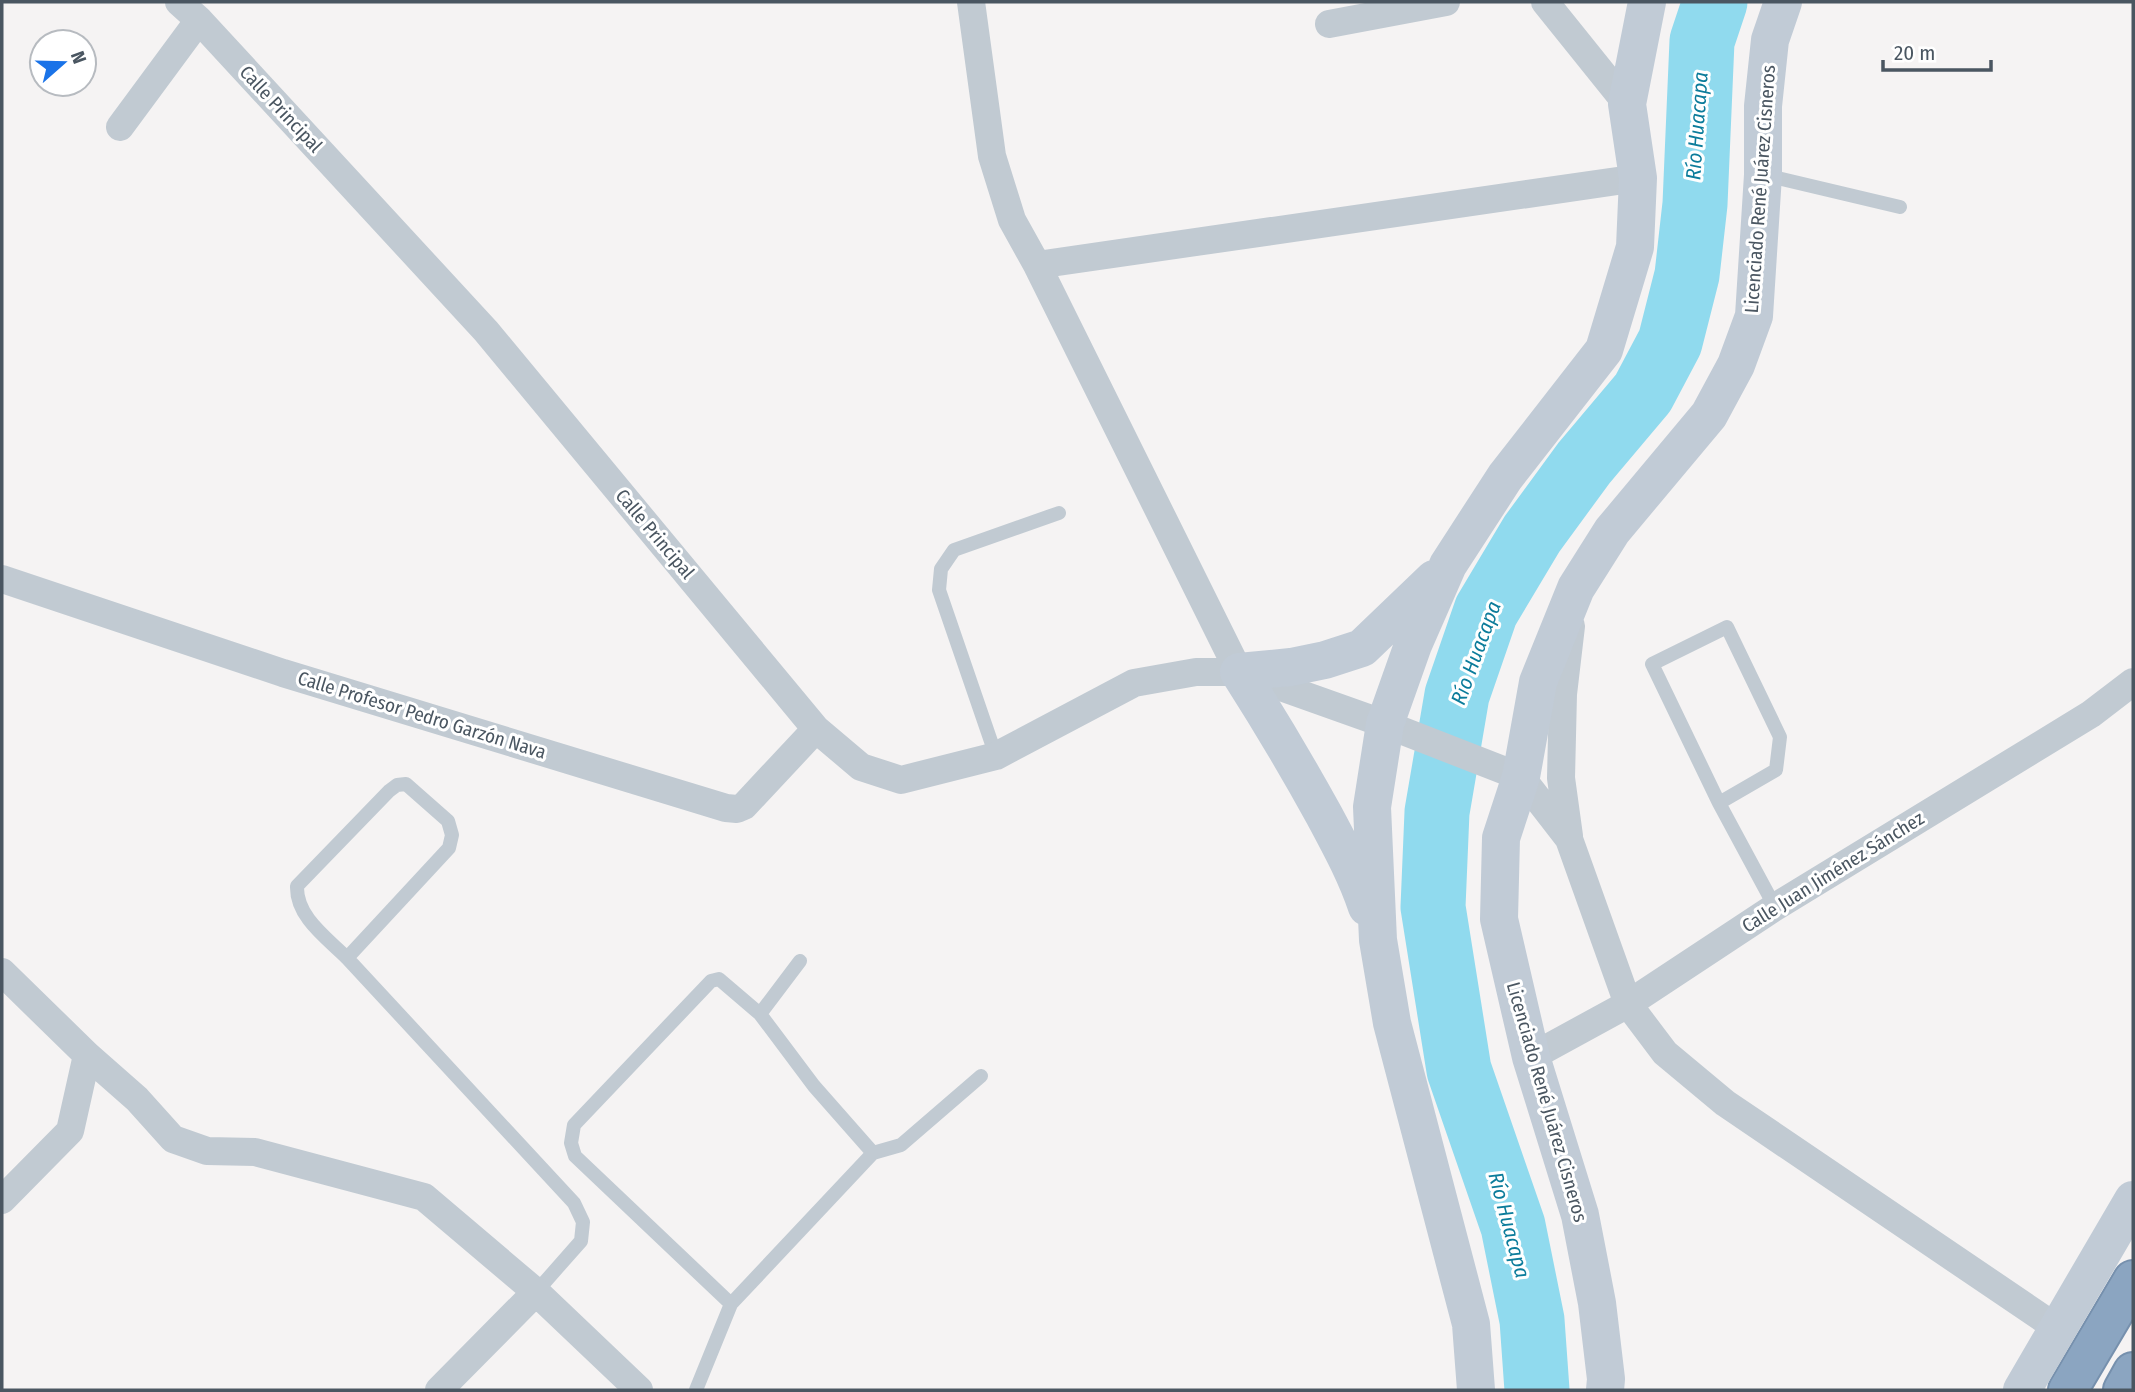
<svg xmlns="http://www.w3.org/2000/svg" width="2135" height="1392" font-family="'Fira Sans Condensed',sans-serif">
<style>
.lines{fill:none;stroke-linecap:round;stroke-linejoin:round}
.river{stroke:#90daee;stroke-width:65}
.highway-casing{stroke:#7690ad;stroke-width:42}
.lane{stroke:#c1cad2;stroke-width:14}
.street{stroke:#c1cad2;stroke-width:28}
.secondary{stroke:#c1cbd6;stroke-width:38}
.highway{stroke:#8ba5c1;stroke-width:38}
.labels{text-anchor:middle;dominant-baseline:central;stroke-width:6;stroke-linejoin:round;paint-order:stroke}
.street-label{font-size:19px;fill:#4a5661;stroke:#fff}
.water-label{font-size:21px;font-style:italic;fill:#0c7c9b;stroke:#fff}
</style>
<rect width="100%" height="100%" fill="#f5f3f3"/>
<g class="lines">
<!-- river -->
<path class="river" d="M1537 1390 1532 1320 1513 1226 1459 1070 1433 907 1437 812 1457 695 1486 611 1532 534 1584 463 1643 393 1670 342 1687 275 1695 204 1702 41 1715 2"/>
<defs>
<path id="highway" d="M2068 1390 2133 1280
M2123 1390 2133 1372"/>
</defs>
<!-- highway casing -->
<use href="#highway" class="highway-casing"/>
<!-- lane -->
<path class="lane" d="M1765 175 1900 207
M996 756 939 590 941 569 954 550 1059 513
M1719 803 1776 770 1780 737 1727 627 1652 664 1719 803 1775 907
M347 958C327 938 296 917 297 886L389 791 397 785 406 784 448 821 452 835 449 848 347 958 574 1203 583 1222 581 1241 536 1292
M760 1014 800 961
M731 1304 575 1156 571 1143 574 1125 711 981 719 979 760 1014 814 1086 873 1153
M696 1390 731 1304 873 1153 901 1145 981 1076"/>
<!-- street -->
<path class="street" d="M179 2 199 20 486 331 816 729 861 767 901 780 996 756 1134 683 1196 672H1239
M971 2 992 156 1012 220 1037 265 1239 672 1385 724 1521 777 1569 839 1628 1004 1665 1053 1725 1103 2057 1328
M1545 2 1627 104
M1329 24 1446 2
M120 127 199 20
M1037 265 1638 178
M2 579 283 673 726 808 737 809 744 806 816 729
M1569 836 1561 778 1563 694 1571 626
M2 972 87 1055 137 1099 173 1139 207 1151 255 1152 424 1197 536 1292 639 1390
M1531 1057 1628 1004 1775 907 2091 714 2133 682
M2 1200 70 1131 87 1055
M439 1390 536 1292"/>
<!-- secondary -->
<path class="secondary" d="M1367 907C1356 874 1340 845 1324 815 1297 766 1269 719 1239 672L1291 667 1325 660 1362 648 1434 579
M1476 1390 1471 1324 1392 1023 1378 940 1372 807 1385 724 1413 645 1448 565 1505 477 1604 350 1635 247 1638 178 1627 104 1647 2
M1605 1390 1606 1379 1597 1303 1580 1215 1531 1057 1499 919 1501 838 1521 777 1538 682 1576 588 1612 531 1709 415 1736 365 1754 316 1763 175V106L1770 40 1783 2
M2022 1390 2133 1200"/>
<!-- highway -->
<use href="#highway" class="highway"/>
</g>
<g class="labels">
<!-- street labels -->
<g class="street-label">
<text transform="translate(281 109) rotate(47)">Calle Principal</text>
<text transform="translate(1760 189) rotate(-86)">Licenciado René Juárez Cisneros</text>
<text transform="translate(655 534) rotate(50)">Calle Principal</text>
<text transform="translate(422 715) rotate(17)">Calle Profesor Pedro Garzón Nava</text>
<text transform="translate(1833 872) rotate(-32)">Calle Juan Jiménez Sánchez</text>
<text transform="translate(1547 1102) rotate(74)">Licenciado René Juárez Cisneros</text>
</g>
<!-- water labels -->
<g class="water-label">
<text transform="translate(1697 126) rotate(-86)">Río Huacapa</text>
<text transform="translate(1476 653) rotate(-70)">Río Huacapa</text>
<text transform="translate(1509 1225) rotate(75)">Río Huacapa</text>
</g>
</g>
<!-- border -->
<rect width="2135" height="1392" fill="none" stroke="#4a5661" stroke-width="7"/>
<!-- north arrow -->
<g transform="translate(63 63) rotate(70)"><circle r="33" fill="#ffffff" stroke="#b7bbc0" stroke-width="2"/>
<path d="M0-5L12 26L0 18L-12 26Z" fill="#1a73e8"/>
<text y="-10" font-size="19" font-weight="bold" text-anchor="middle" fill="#4a5661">N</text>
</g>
<!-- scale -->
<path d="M1883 60v10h108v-10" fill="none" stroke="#4a5661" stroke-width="3.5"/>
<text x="1894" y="60" font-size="21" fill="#4a5661" stroke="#ffffff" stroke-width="5" paint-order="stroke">20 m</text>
</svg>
